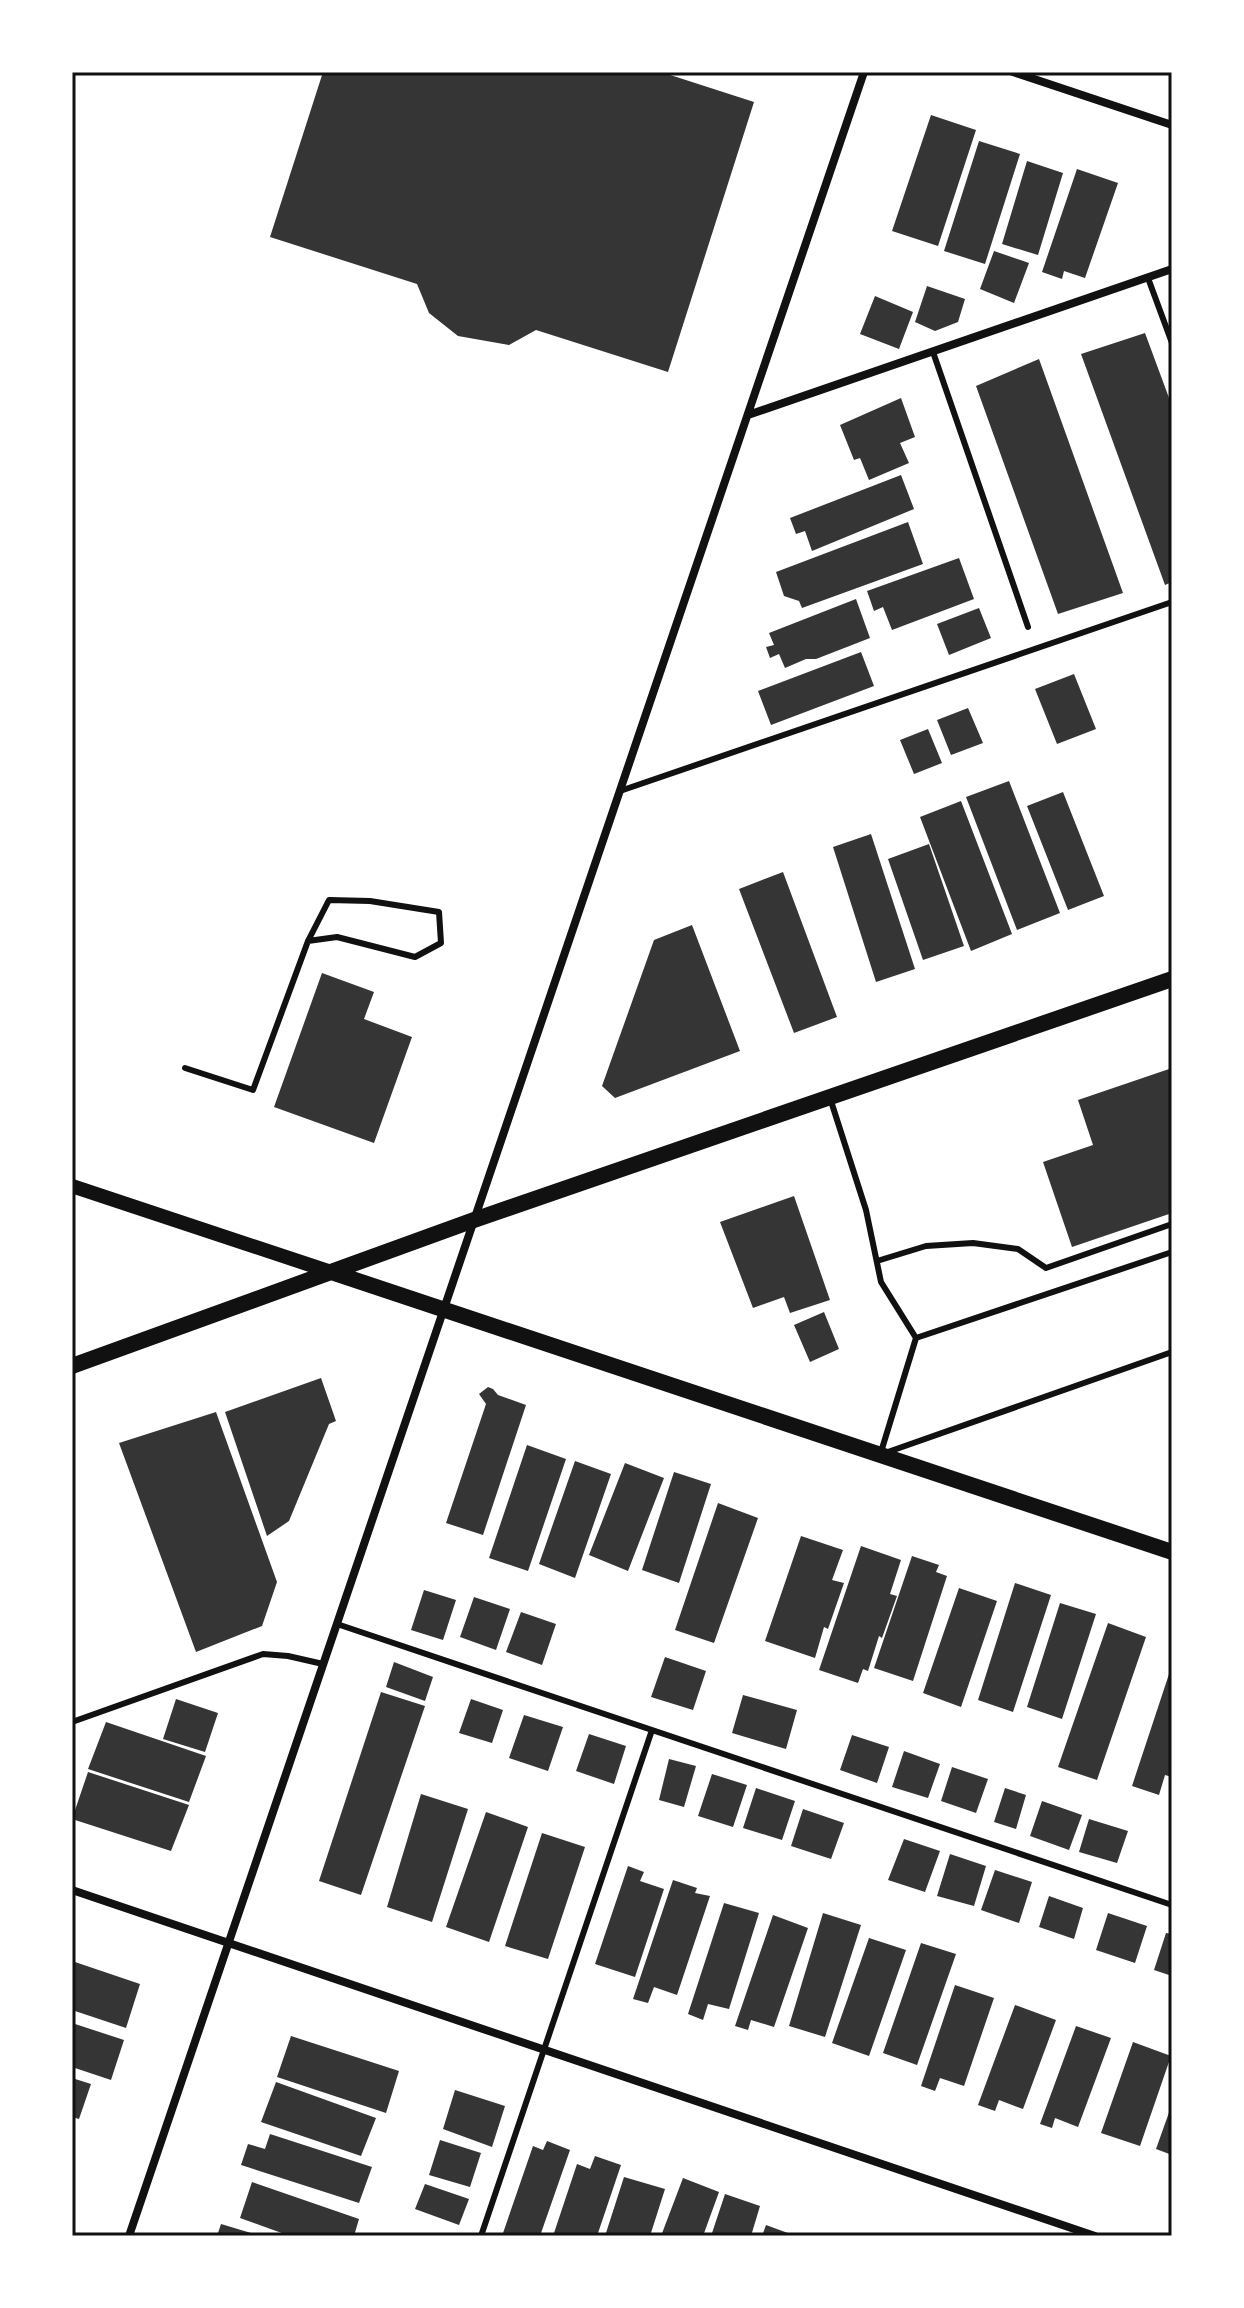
<svg xmlns="http://www.w3.org/2000/svg" width="1244" height="2308" font-family="'Noto Sans',sans-serif">
<style>
.building{fill:#353535}
.lines{fill:none;stroke-linecap:round;stroke-linejoin:round}
.service{stroke:#111;stroke-width:6}
.minor{stroke:#111;stroke-width:8}
.tertiary{stroke:#111;stroke-width:14}
.secondary{stroke:#111;stroke-width:16}
.neatline{fill:none;stroke:#111;stroke-width:3}
</style>
<rect width="100%" height="100%" fill="#fff"/>
<!-- building -->
<path class="building" d="M323 72H661L754 102 668 372 536 330 509 345 458 336 429 313 417 284 270 237Z
M931 115 976 130 938 246 892 231Z
M979 141 1020 154 985 264 944 251Z
M1027 161 1063 173 1038 255 1002 244Z
M1077 169 1118 183 1085 278 1064 271 1062 279 1042 272Z
M994 251 1029 263 1014 303 980 289Z
M927 286 965 299 958 322 935 331 915 322Z
M875 296 913 312 899 349 860 334Z
M1145 333 1172 406V582L1165 585 1081 354Z
M1039 359 1123 593 1058 614 976 386Z
M901 398 915 437 900 443 909 463 869 480 860 458 854 460 840 425Z
M901 475 914 509 812 551 805 531 796 534 790 518Z
M908 522 923 564 802 608 799 601 784 596 776 572Z
M959 558 974 599 892 630 883 607 874 611 867 591Z
M856 599 870 638 816 659H806L785 668 779 654 770 658 766 647 774 645 769 633Z
M979 608 991 638 949 655 937 624Z
M861 652 874 686 771 725 758 691Z
M1074 674 1096 729 1057 744 1035 689Z
M968 708 983 743 951 755 937 720Z
M928 729 942 763 914 774 900 740Z
M1009 781 1060 913 1017 930 966 797Z
M1063 792 1104 896 1068 910 1027 806Z
M961 801 1012 934 971 951 920 817Z
M871 834 915 969 876 982 833 847Z
M929 844 964 946 923 960 888 859Z
M783 872 837 1017 794 1033 739 889Z
M692 925 740 1051 615 1098 602 1086 654 940Z
M322 973 374 992 364 1019 412 1037 374 1143 274 1107Z
M1172 1068V1213L1072 1247 1043 1162 1093 1145 1078 1100Z
M794 1196 830 1300 790 1313 784 1297 753 1308 720 1222Z
M824 1312 839 1349 810 1362 794 1325Z
M321 1378 336 1421 329 1424 289 1521 267 1536 225 1412Z
M488 1387 493 1389 498 1395 526 1405 483 1535 446 1523 486 1404 479 1394Z
M216 1412 277 1582 262 1626 196 1652 119 1443Z
M527 1445 566 1459 528 1571 489 1558Z
M575 1461 611 1474 575 1578 539 1564Z
M625 1463 664 1478 628 1571 589 1555Z
M674 1472 711 1484 679 1583 642 1570Z
M718 1503 758 1518 714 1643 675 1630Z
M801 1536 843 1550 832 1580 844 1583 828 1629 824 1627 815 1658 765 1641Z
M861 1546 901 1560 890 1594 897 1596 882 1638 879 1636 868 1671 863 1669 858 1683 819 1670Z
M912 1556 939 1565 936 1572 947 1576 913 1681 874 1668Z
M1015 1583 1051 1595 1013 1712 978 1700Z
M959 1588 997 1601 961 1707 923 1693Z
M424 1590 456 1600 443 1640 411 1630Z
M474 1597 510 1609 496 1650 460 1637Z
M1060 1603 1096 1614 1062 1719 1027 1707Z
M521 1612 556 1624 542 1665 506 1652Z
M1108 1623 1146 1637 1097 1780 1058 1767Z
M665 1657 706 1671 693 1710 651 1697Z
M394 1662 433 1677 425 1701 386 1687Z
M1171 1668 1172 1777 1165 1775 1159 1795 1132 1786Z
M381 1692 425 1706 361 1895 319 1881Z
M743 1695 797 1710 786 1749 732 1733Z
M176 1699 218 1713 205 1752 163 1739Z
M471 1699 503 1710 492 1743 459 1733Z
M524 1715 563 1727 548 1771 509 1758Z
M106 1722 206 1756 189 1802 88 1769Z
M589 1734 626 1746 614 1784 576 1771Z
M852 1735 889 1747 877 1783 840 1770Z
M904 1751 940 1764 928 1798 892 1787Z
M669 1759 696 1766 684 1807 659 1800Z
M952 1767 988 1779 976 1813 941 1801Z
M88 1772 189 1805 171 1851 72 1819Z
M712 1774 747 1785 733 1827 698 1816Z
M756 1788 795 1801 782 1840 743 1828Z
M1005 1788 1026 1795 1016 1829 994 1822Z
M421 1794 468 1809 432 1922 387 1907Z
M1042 1801 1082 1815 1069 1850 1030 1836Z
M803 1809 844 1823 831 1859 791 1846Z
M486 1812 528 1827 489 1942 446 1927Z
M1089 1819 1128 1831 1117 1863 1079 1852Z
M542 1833 585 1847 548 1959 505 1946Z
M904 1839 940 1851 925 1892 888 1880Z
M950 1854 986 1866 974 1906 937 1896Z
M628 1866 644 1872 640 1881 664 1889 635 1977 595 1964Z
M995 1870 1032 1882 1019 1923 981 1910Z
M673 1880 697 1888 695 1893 710 1896 677 1995 654 1987 648 2003 633 1999Z
M1049 1896 1083 1908 1074 1939 1039 1927Z
M724 1903 759 1913 729 2009 708 2004 703 2020 688 2014Z
M823 1913 861 1925 825 2037 789 2026Z
M1108 1913 1147 1926 1135 1963 1096 1950Z
M773 1915 808 1928 774 2027 751 2020 748 2030 735 2026Z
M1166 1933 1172 1934V1976L1154 1970Z
M869 1938 906 1950 869 2056 832 2043Z
M921 1943 956 1954 917 2065 883 2053Z
M72 1961 140 1984 126 2028 72 2010Z
M955 1985 994 1998 964 2086 940 2078 935 2091 921 2086Z
M1015 2005 1056 2020 1023 2109 999 2100 995 2111 978 2105Z
M72 2023 124 2040 111 2080 72 2067Z
M1076 2026 1111 2038 1078 2127 1055 2118 1052 2128 1040 2124Z
M291 2036 399 2071 386 2113 277 2077Z
M1133 2042 1171 2056 1140 2146 1101 2133Z
M72 2078 91 2084 79 2119 72 2117Z
M276 2082 376 2118 361 2156 261 2122Z
M455 2090 505 2106 492 2147 443 2129Z
M1172 2104V2155L1156 2149Z
M270 2134 372 2167 359 2203 241 2165 248 2144 265 2149Z
M440 2140 481 2153 470 2187 429 2175Z
M547 2141 570 2150 540 2236H502L533 2146 543 2150Z
M595 2156 621 2165 597 2236H553L577 2164 590 2169Z
M624 2177 665 2189 650 2236H605Z
M683 2178 719 2192 703 2236H661Z
M252 2182 359 2219 354 2236H290L240 2218Z
M425 2184 469 2199 459 2225 415 2209Z
M725 2194 760 2206 751 2236H711Z
M221 2224 258 2235V2236H217Z
M766 2225 796 2236H762Z"/>
<g class="lines">
<!-- service -->
<path class="service" d="M1148 278 1172 343
M933 352 1028 627
M620 791 1172 602
M185 1068 253 1090 308 941 329 900 370 901 439 912 441 943 415 957 337 937 308 941
M830 1098 866 1210 881 1282 916 1338 881 1452
M877 1261 926 1246 973 1243 1018 1249 1046 1268 1172 1224
M916 1338 1172 1252
M885 1453 1172 1352
M337 1624 1172 1905
M72 1722 263 1654 288 1656 323 1664
M481 2236 652 1730"/>
<!-- minor -->
<path class="minor" d="M1013 72 1172 125
M748 415 1172 269
M72 1890 1095 2236
M129 2236 864 72"/>
<!-- tertiary -->
<path class="tertiary" d="M72 1186 331 1272"/>
<!-- secondary -->
<path class="secondary" d="M331 1272 1172 1552
M72 1366 474 1220 1172 979"/>
</g>
<!-- border -->
<rect width="1244" height="2308" fill="none" stroke="#ffffff" stroke-width="148"/>
<rect x="74" y="74" width="1096" height="2160" class="neatline"/>
</svg>
